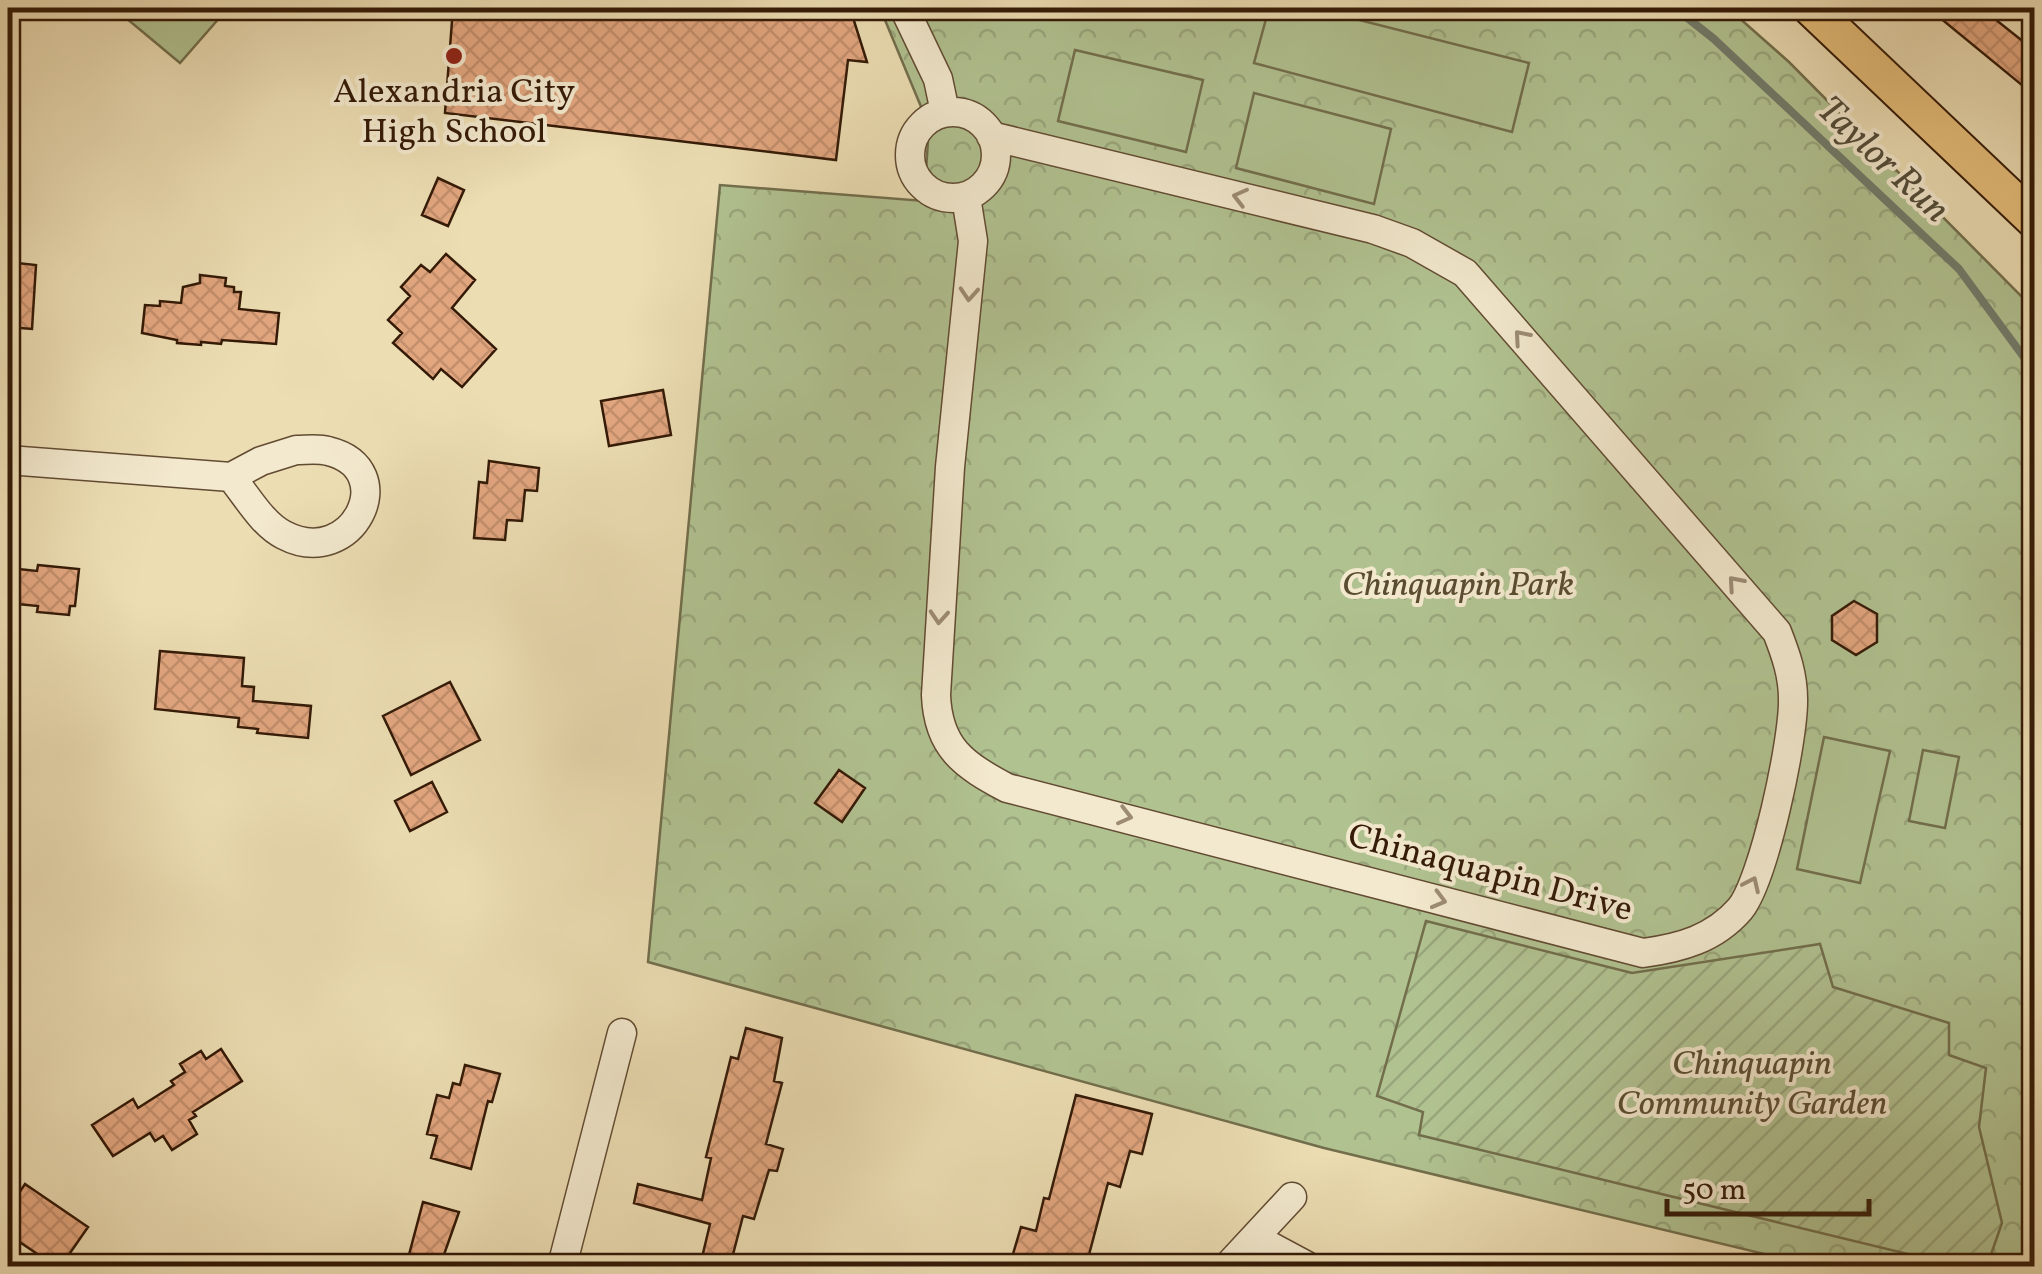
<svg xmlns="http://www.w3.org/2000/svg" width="2042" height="1274" font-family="Vollkorn,serif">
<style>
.forest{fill:url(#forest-crowns);stroke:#726e4c;stroke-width:2.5}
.garden{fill:url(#garden-furrows);stroke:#726e4c;stroke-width:2.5}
.pitch{fill:#b1c291;stroke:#726e4c;stroke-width:2.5}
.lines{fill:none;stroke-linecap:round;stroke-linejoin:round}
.stream{stroke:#717b6b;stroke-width:8}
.building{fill:url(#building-cross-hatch);stroke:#341a07;stroke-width:2.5}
.minor-casing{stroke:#624b32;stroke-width:31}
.major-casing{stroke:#341a07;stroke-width:39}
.minor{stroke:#f3e9ce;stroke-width:28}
.major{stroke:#e6be7a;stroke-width:35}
.oneway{stroke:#9d8c74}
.poi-dot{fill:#8f2418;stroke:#f3e9ce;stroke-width:4}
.labels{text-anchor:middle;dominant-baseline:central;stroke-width:8;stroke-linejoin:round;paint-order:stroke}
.poi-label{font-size:35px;fill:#341a07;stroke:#f3e9ce}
.park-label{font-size:35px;font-style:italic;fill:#5a4c30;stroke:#f3e9ce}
.street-label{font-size:35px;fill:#341a07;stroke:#f3e9ce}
.water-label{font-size:38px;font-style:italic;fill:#524b39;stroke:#f3e9ce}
</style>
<defs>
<pattern id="forest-crowns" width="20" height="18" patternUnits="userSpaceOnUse" patternTransform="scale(2.5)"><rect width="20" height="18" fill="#b1c291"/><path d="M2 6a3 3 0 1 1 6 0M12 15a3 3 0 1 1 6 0" fill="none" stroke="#99a67c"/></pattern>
<pattern id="garden-furrows" width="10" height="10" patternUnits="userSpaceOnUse" patternTransform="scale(2.5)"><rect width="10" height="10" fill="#b1c291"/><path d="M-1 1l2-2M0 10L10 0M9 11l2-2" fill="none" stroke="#99a67c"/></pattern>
<pattern id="building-cross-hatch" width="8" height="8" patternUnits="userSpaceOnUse" patternTransform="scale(2.5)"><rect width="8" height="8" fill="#e3a780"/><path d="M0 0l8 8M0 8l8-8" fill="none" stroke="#c38f6d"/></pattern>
</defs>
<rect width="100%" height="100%" fill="#ecddb3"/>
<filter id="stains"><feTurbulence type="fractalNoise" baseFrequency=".002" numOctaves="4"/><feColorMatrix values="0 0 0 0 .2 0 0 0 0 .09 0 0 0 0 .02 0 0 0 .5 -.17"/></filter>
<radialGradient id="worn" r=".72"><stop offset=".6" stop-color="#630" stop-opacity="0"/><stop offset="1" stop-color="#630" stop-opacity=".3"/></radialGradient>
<!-- forest -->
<path class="forest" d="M880 8H1728L1789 62 2034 309V1266H1814L1324 1148 648 962 720 185 924 201 929 126Z"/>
<!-- garden -->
<path class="garden" d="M1426 921 1632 973 1820 944 1833 987 1949 1023V1055L1986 1068 1979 1127 2002 1223 1987 1266H1957L1419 1135 1423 1112 1377 1096Z"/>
<!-- pitch -->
<path class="pitch" d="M114 8H228L180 63Z
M1269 8H1312L1529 63 1512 132 1254 63Z
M1075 50 1203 80 1186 152 1058 121Z
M1254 93 1391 129 1374 204 1236 168Z
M1824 737 1890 751 1860 883 1797 869Z
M1923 750 1959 757 1945 828 1909 821Z"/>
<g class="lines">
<!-- stream -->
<path class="stream" d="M1675 8 1714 39 1959 269 2034 371"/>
</g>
<!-- building -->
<path class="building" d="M453 8H850L867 62 848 60 836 160 445 113Z
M1928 8H1981L2034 50V95Z
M438 178 464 190 448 226 422 215Z
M446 254 475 280 452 308 496 349 462 387 441 369 433 379 393 343 402 333 388 320 410 296 401 287 421 265 430 272Z
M8 262 36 265 32 329 8 327Z
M200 275 226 278 225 286 234 287V292H241L239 309 279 313 276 344 222 340 221 344 201 342V345L177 343V340L142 333 145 305 160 306V301L181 303 183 287 200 283Z
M663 390 671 435 609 446 601 401Z
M489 461 539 468 537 491 525 490 522 521 507 520 505 540 474 538 479 482 487 483Z
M38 565 79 569 75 606H70L69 615 37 612 38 606 8 603V568L37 571Z
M1854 601 1877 614V642L1856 655 1832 640V616Z
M160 651 244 658 242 686 254 687 253 701 311 706 308 738 257 733 258 729 238 727 239 718 155 709Z
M450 682 480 740 411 775 383 716Z
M839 770 865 788 842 822 815 803Z
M432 782 447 812 410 831 395 801Z
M746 1028 782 1038 774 1081 782 1083 766 1144 783 1149 777 1171 769 1170 754 1219 743 1216 730 1266H700L710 1224 634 1203 638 1184 702 1200 711 1158 706 1157 731 1057 738 1059Z
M221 1049 242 1081 193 1112 196 1116 189 1120 197 1134 172 1150 163 1136 155 1141 150 1133 113 1156 92 1125 133 1099 138 1108 174 1085 171 1081 185 1072 180 1064 201 1051 206 1059Z
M465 1065 500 1074 492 1102 488 1101 471 1169 431 1158 437 1136 427 1134 437 1095 449 1098 453 1083 460 1085Z
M1076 1095 1152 1114 1142 1154 1130 1151 1120 1187 1108 1183 1086 1266H1045L1013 1254 1021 1227 1036 1231 1044 1198 1049 1199Z
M25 1184 88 1227 61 1266H55L8 1234V1190L17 1196Z
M423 1202 459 1212 440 1266H406Z"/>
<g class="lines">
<defs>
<path id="minor" d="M904 8 938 79 945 112
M910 155a43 43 0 1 1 86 0a43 43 0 1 1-86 0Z
M966 197 973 241 950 467 936 695C938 748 964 765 1007 788L1643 953C1680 948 1714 939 1740 909 1764 880 1794 739 1793 699 1793 675 1786 655 1777 632L1465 273 1412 243 1373 229 991 136
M296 450C306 450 318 448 328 451 403 469 353 571 284 535 262 524 247 496 231 477L261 461Z
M8 460 231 477
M1255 1238 1307 1266
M562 1266 622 1033
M1228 1266 1292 1197"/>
<path id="major" d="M1811 8 2034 220"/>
</defs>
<!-- minor casing -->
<use href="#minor" class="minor-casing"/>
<!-- major casing -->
<use href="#major" class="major-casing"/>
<!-- minor -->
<use href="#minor" class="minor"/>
<!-- major -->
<use href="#major" class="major"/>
</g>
<!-- one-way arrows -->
<defs><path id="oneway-chevron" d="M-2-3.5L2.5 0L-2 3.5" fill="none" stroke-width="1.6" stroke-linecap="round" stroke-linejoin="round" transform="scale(2.5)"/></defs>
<g class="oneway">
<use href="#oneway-chevron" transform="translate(1240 197) rotate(-166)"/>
<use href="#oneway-chevron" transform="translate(969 294) rotate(94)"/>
<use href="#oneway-chevron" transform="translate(1521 337) rotate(-131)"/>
<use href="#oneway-chevron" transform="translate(1735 583) rotate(-131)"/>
<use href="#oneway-chevron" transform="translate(939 617) rotate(94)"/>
<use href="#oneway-chevron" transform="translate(1125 816) rotate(14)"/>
<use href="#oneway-chevron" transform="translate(1752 884) rotate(-65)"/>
<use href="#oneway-chevron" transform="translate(1439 900) rotate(15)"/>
</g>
<!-- markers -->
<circle class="poi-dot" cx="454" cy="56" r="10"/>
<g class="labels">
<!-- poi labels -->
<g class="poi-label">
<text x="454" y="93">Alexandria City<tspan x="454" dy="40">High School</tspan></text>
</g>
<!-- park labels -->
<g class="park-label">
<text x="1458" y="586">Chinquapin Park</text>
<text x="1752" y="1065">Chinquapin<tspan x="1752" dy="40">Community Garden</tspan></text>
</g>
<!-- street labels -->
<g class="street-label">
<text transform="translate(1490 874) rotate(15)">Chinaquapin Drive</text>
</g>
<!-- water labels -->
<g class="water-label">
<text transform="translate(1882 161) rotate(43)">Taylor Run</text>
</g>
</g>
<!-- margin -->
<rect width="2042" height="1274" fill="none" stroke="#ecddb3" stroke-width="40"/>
<rect x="10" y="10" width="2022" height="1254" fill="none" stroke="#341a07" stroke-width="5"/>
<rect x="20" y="20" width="2002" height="1234" fill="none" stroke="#341a07" stroke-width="2.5"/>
<!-- scale -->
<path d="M1667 1199v15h202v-15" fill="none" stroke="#341a07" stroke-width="5"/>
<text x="1682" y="1199" font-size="30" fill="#341a07" stroke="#f3e9ce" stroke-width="8" paint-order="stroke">50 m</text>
<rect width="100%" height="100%" filter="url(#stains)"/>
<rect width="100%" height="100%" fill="url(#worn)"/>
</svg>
